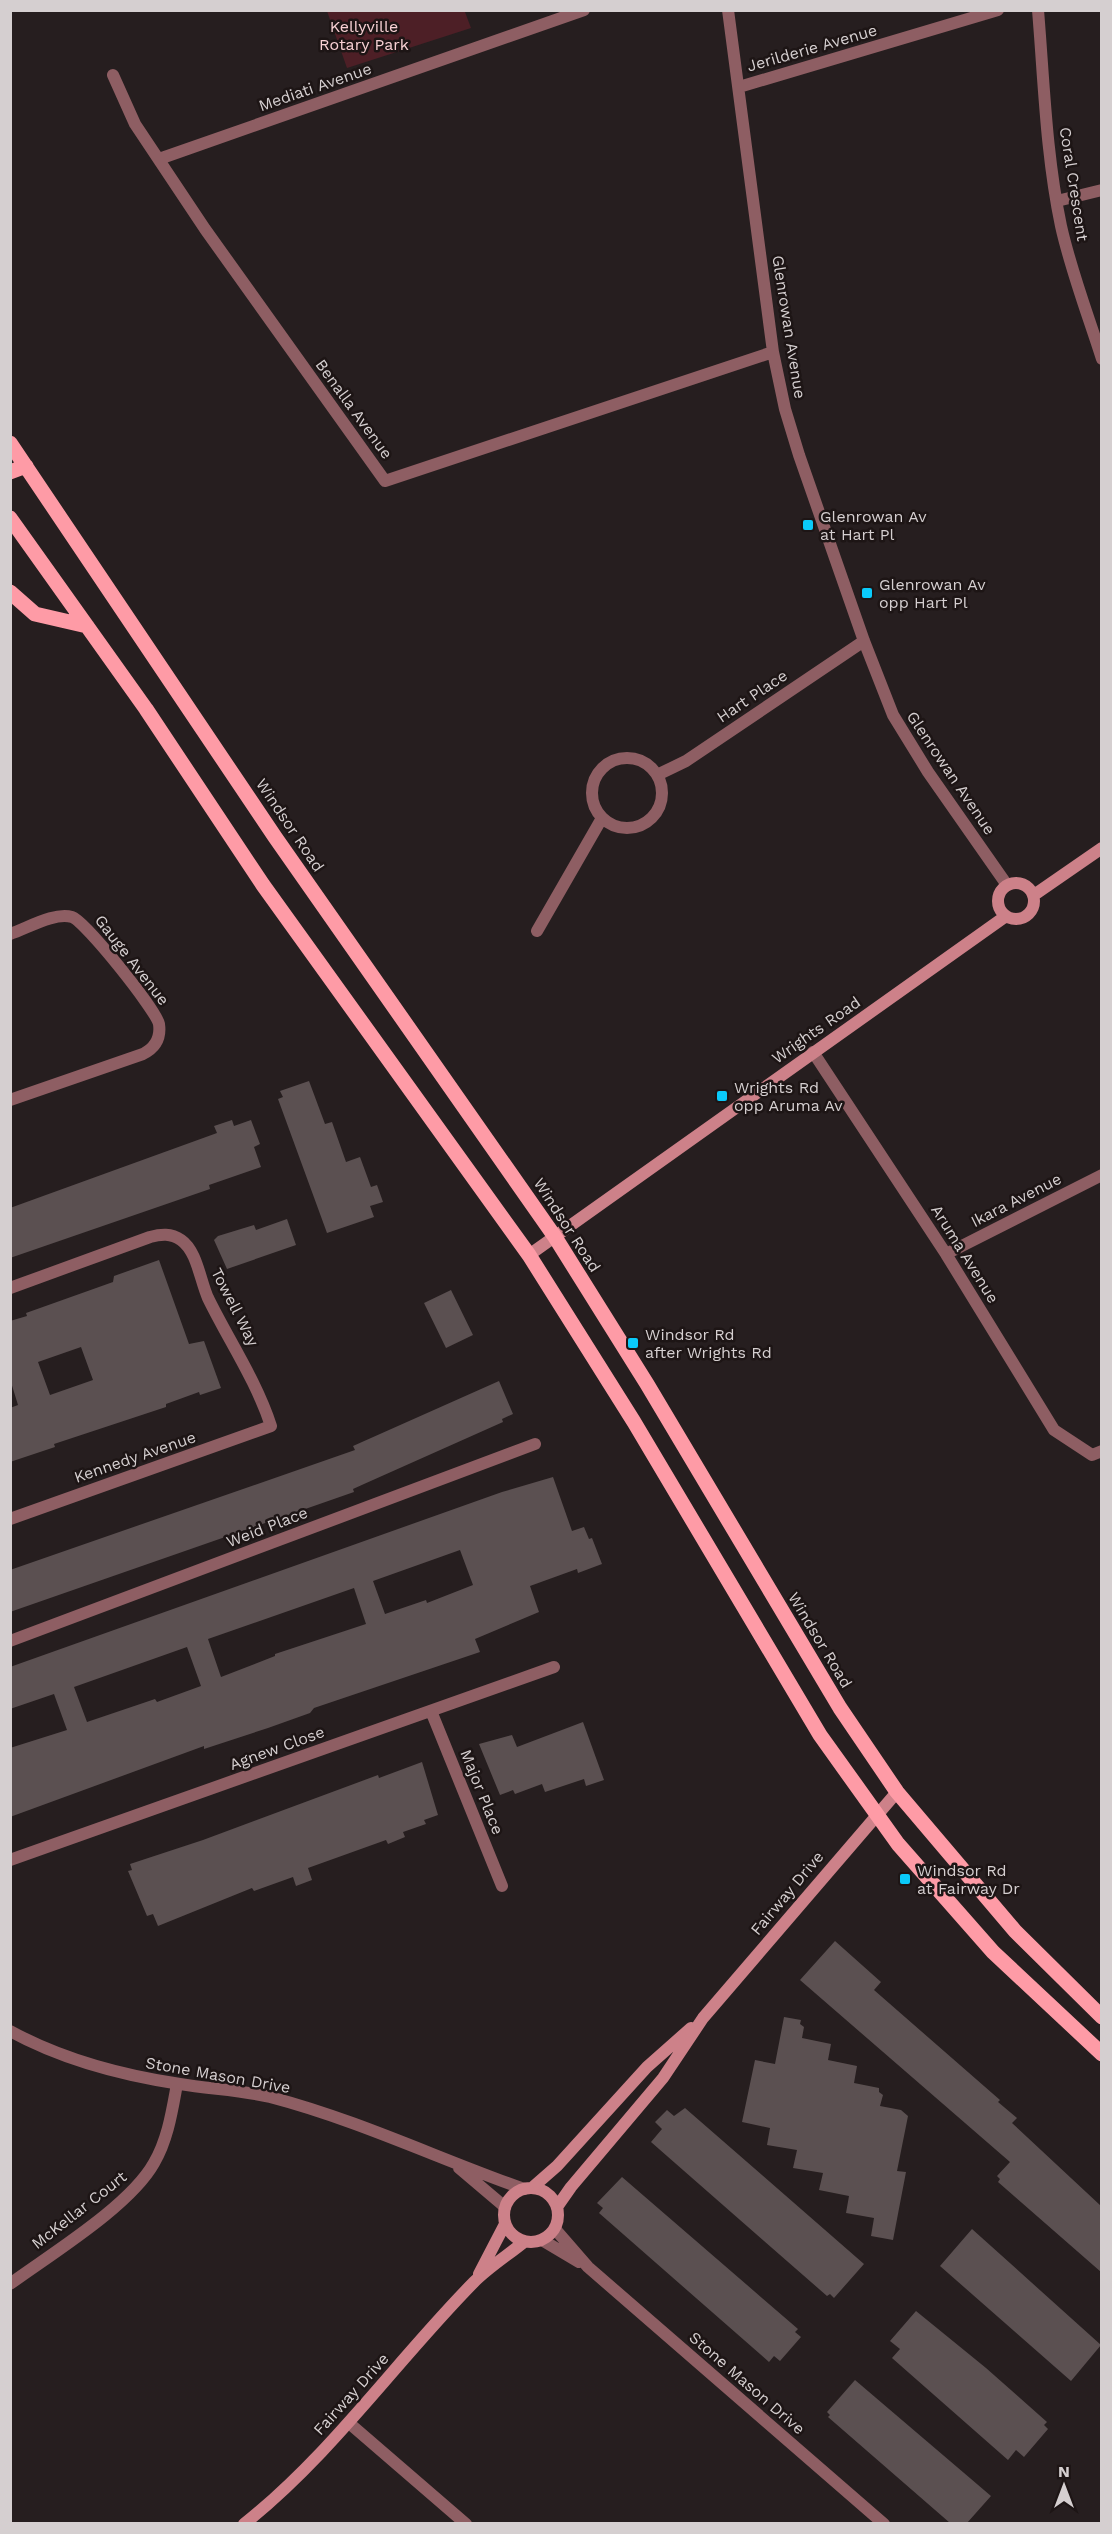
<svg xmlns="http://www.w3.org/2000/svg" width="1112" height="2534" font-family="'Work Sans',sans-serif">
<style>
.green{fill:#4d1f26}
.building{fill:#5b5051;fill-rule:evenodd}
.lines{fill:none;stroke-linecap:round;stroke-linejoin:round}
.street{stroke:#8e5e63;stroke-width:12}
.secondary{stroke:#cd8189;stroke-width:12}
.primary{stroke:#fe9ba6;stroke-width:15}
.poi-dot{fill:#0acafa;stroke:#1d1515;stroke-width:2}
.labels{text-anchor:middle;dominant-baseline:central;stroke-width:5;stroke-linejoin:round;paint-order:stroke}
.park-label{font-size:16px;fill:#f8d1d4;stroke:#1d1515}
.street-label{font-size:16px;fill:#d5cfd0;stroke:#1d1515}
.poi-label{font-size:16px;fill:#d5cfd0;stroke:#1d1515;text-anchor:start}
</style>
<rect width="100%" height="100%" fill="#261e1f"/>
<!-- green -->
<path class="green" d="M327 11H467L465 12 471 28 347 68Z"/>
<!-- building -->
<path class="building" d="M309 1081 325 1124 332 1122 346 1162 360 1157 371 1187 377 1185 383 1202 370 1206 374 1217 327 1233 278 1099 283 1097 280 1091Z
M232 1120 234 1126 251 1120 260 1144 254 1147 261 1167 209 1185 210 1189 10 1258V1208L217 1133 214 1126Z
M287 1219 296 1245 227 1269 214 1240 218 1236 254 1225 256 1230Z
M159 1260 189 1344 204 1341 221 1388 200 1395 199 1392 166 1404V1407L54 1444 55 1447 10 1462V1408L18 1405 10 1379V1321L27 1316 26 1313 113 1282 114 1276ZM81 1347 93 1380 50 1395 38 1362Z
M451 1290 473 1335 446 1348 424 1303Z
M499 1381 513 1414 502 1419 503 1422 364 1484 353 1489 354 1492 10 1612V1570L355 1450 353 1446Z
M553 1477 572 1531 584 1527 589 1539 592 1538 602 1564 578 1573 577 1569 530 1586 539 1612 475 1639 480 1652 314 1708 310 1713 268 1728 204 1749V1746L10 1817V1748L67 1730 54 1694 10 1709V1667L502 1492ZM460 1550 473 1585 427 1603 426 1600 385 1614 373 1581ZM354 1588 366 1624 275 1654V1656L221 1677 208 1639ZM187 1647 201 1686 157 1702 155 1699 87 1722 74 1687Z
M583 1722 604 1780 586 1786 584 1779 545 1792 542 1784 515 1794 513 1790 500 1795 479 1744 512 1735 517 1747Z
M422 1762 438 1815 424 1820 426 1824 403 1832 405 1837 388 1844 386 1840 308 1868 312 1880 296 1886 293 1877 254 1891 252 1888 158 1926 153 1914 147 1916 128 1871 132 1870 130 1864 203 1840 378 1775 379 1778Z
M835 1941 881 1982 874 1990 1000 2100 998 2102 1017 2118 1012 2123 1101 2206V2272L998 2182 1000 2179 997 2176 1010 2162 800 1980Z
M784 2017 801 2020 800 2024 804 2027 802 2038 831 2044 828 2060 857 2066 854 2083 879 2088V2092L883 2095 880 2106 901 2110 908 2116 897 2171 906 2172 893 2240 871 2236 874 2218 846 2213 849 2196 819 2190 823 2173 793 2168 797 2150 767 2145 770 2128 742 2122 755 2060 775 2064Z
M685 2108 864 2264 834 2298 830 2294 827 2296 651 2142 662 2129 655 2122 667 2110 674 2116Z
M622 2177 798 2329 795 2332 801 2337 780 2361 774 2356 769 2362 599 2213 603 2208 597 2203Z
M972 2229 1101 2345 1071 2381 940 2266Z
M916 2311 986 2368 1047 2422 1044 2425 1048 2429 1024 2457 1016 2450 1008 2460 892 2358 900 2349 890 2341Z
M855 2380 991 2496 967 2523H950L828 2417 830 2415 827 2412Z"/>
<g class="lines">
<!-- street -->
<path class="street" d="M728 10 773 352 785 409 799 455 864 641 893 715 928 772 1007 885
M1038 10C1044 82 1046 155 1061 226 1071 271 1088 315 1102 359
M113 75 135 124 205 229 385 481 773 352
M739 87 998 10
M159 159 584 10
M1057 201 1102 190
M592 793a35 35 0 1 1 70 0a35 35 0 1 1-70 0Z
M657 775 686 761 864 641
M537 931 602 818
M10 934C28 928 54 912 72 917 85 921 156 1010 159 1024 161 1038 155 1048 143 1054L10 1100
M813 1052 946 1254 1054 1430 1092 1455 1102 1451
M946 1254 1102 1175
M10 1288 150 1237C161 1234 171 1233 181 1240 197 1251 200 1280 208 1298 229 1341 256 1380 271 1426L10 1519
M10 1641 535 1444
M431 1711 502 1886
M10 1860 554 1667
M10 2031C63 2060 120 2075 180 2084 209 2089 241 2090 270 2097 358 2120 439 2159 524 2189
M459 2168 505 2207
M555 2229 588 2267 884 2524
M542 2240 579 2262
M10 2284C51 2254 130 2206 154 2163 168 2139 172 2111 177 2084
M349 2423 466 2524"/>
<!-- secondary -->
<path class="secondary" d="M998 901a18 18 0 1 1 36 0a18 18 0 1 1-36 0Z
M1034 895 1102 848
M529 1255 1006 916
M533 2187 557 2166 647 2067 691 2028
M504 2215a27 27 0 1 1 54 0a27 27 0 1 1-54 0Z
M557 2207 571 2187 663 2078 703 2018 897 1792
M479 2274 505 2224
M244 2524C332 2454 396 2361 474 2282 489 2267 508 2255 524 2242"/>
<!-- primary -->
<path class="primary" d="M10 443 275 837 555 1237 647 1384 840 1708 897 1792 1015 1931 1102 2017
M10 472 26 466
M10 518 146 709 263 885 529 1255 634 1422 820 1735 898 1844 993 1952 1102 2054
M10 592 35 614 87 626"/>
</g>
<!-- markers -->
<g class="poi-dot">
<rect x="802" y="519" width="12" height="12" rx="3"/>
<rect x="861" y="587" width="12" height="12" rx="3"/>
<rect x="716" y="1090" width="12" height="12" rx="3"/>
<rect x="627" y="1337" width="12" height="12" rx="3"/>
<rect x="899" y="1873" width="12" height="12" rx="3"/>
</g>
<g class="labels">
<!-- park labels -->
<g class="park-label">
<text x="364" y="26">Kellyville<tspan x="364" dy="18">Rotary Park</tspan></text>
</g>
<!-- street labels -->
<g class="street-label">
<text transform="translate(812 48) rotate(-16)">Jerilderie Avenue</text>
<text transform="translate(315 87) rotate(-19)">Mediati Avenue</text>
<text transform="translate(1074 184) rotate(81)">Coral Crescent</text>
<text transform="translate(789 327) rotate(81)">Glenrowan Avenue</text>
<text transform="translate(354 409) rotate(54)">Benalla Avenue</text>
<text transform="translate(752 696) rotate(-34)">Hart Place</text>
<text transform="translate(951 773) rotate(56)">Glenrowan Avenue</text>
<text transform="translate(290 825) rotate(56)">Windsor Road</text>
<text transform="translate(132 960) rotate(52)">Gauge Avenue</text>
<text transform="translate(816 1030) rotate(-35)">Wrights Road</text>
<text transform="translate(1016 1200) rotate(-27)">Ikara Avenue</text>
<text transform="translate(567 1225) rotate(57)">Windsor Road</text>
<text transform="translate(965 1254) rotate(58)">Aruma Avenue</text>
<text transform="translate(235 1307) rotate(63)">Towell Way</text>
<text transform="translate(135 1457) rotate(-19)">Kennedy Avenue</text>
<text transform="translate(267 1527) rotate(-21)">Weid Place</text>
<text transform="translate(820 1640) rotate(59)">Windsor Road</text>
<text transform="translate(277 1748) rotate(-20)">Agnew Close</text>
<text transform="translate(482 1792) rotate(68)">Major Place</text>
<text transform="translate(787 1893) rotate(-50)">Fairway Drive</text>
<text transform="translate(218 2075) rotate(10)">Stone Mason Drive</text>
<text transform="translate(79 2210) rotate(-38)">McKellar Court</text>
<text transform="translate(747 2383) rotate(41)">Stone Mason Drive</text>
<text transform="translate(351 2394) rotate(-48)">Fairway Drive</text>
</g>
<!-- poi labels -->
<g class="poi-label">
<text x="820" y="516">Glenrowan Av<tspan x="820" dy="18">at Hart Pl</tspan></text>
<text x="879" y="584">Glenrowan Av<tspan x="879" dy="18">opp Hart Pl</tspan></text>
<text x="734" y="1087">Wrights Rd<tspan x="734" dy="18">opp Aruma Av</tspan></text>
<text x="645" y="1334">Windsor Rd<tspan x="645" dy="18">after Wrights Rd</tspan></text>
<text x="917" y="1870">Windsor Rd<tspan x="917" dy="18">at Fairway Dr</tspan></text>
</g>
</g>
<!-- border -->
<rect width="1112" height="2534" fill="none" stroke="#d5cfd0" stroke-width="24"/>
<!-- north arrow -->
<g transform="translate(1064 2486)" stroke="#1d1515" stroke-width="4.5" paint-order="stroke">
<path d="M0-4.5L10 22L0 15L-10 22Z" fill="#d5cfd0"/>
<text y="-9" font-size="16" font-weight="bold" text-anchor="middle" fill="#d5cfd0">N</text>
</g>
</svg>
